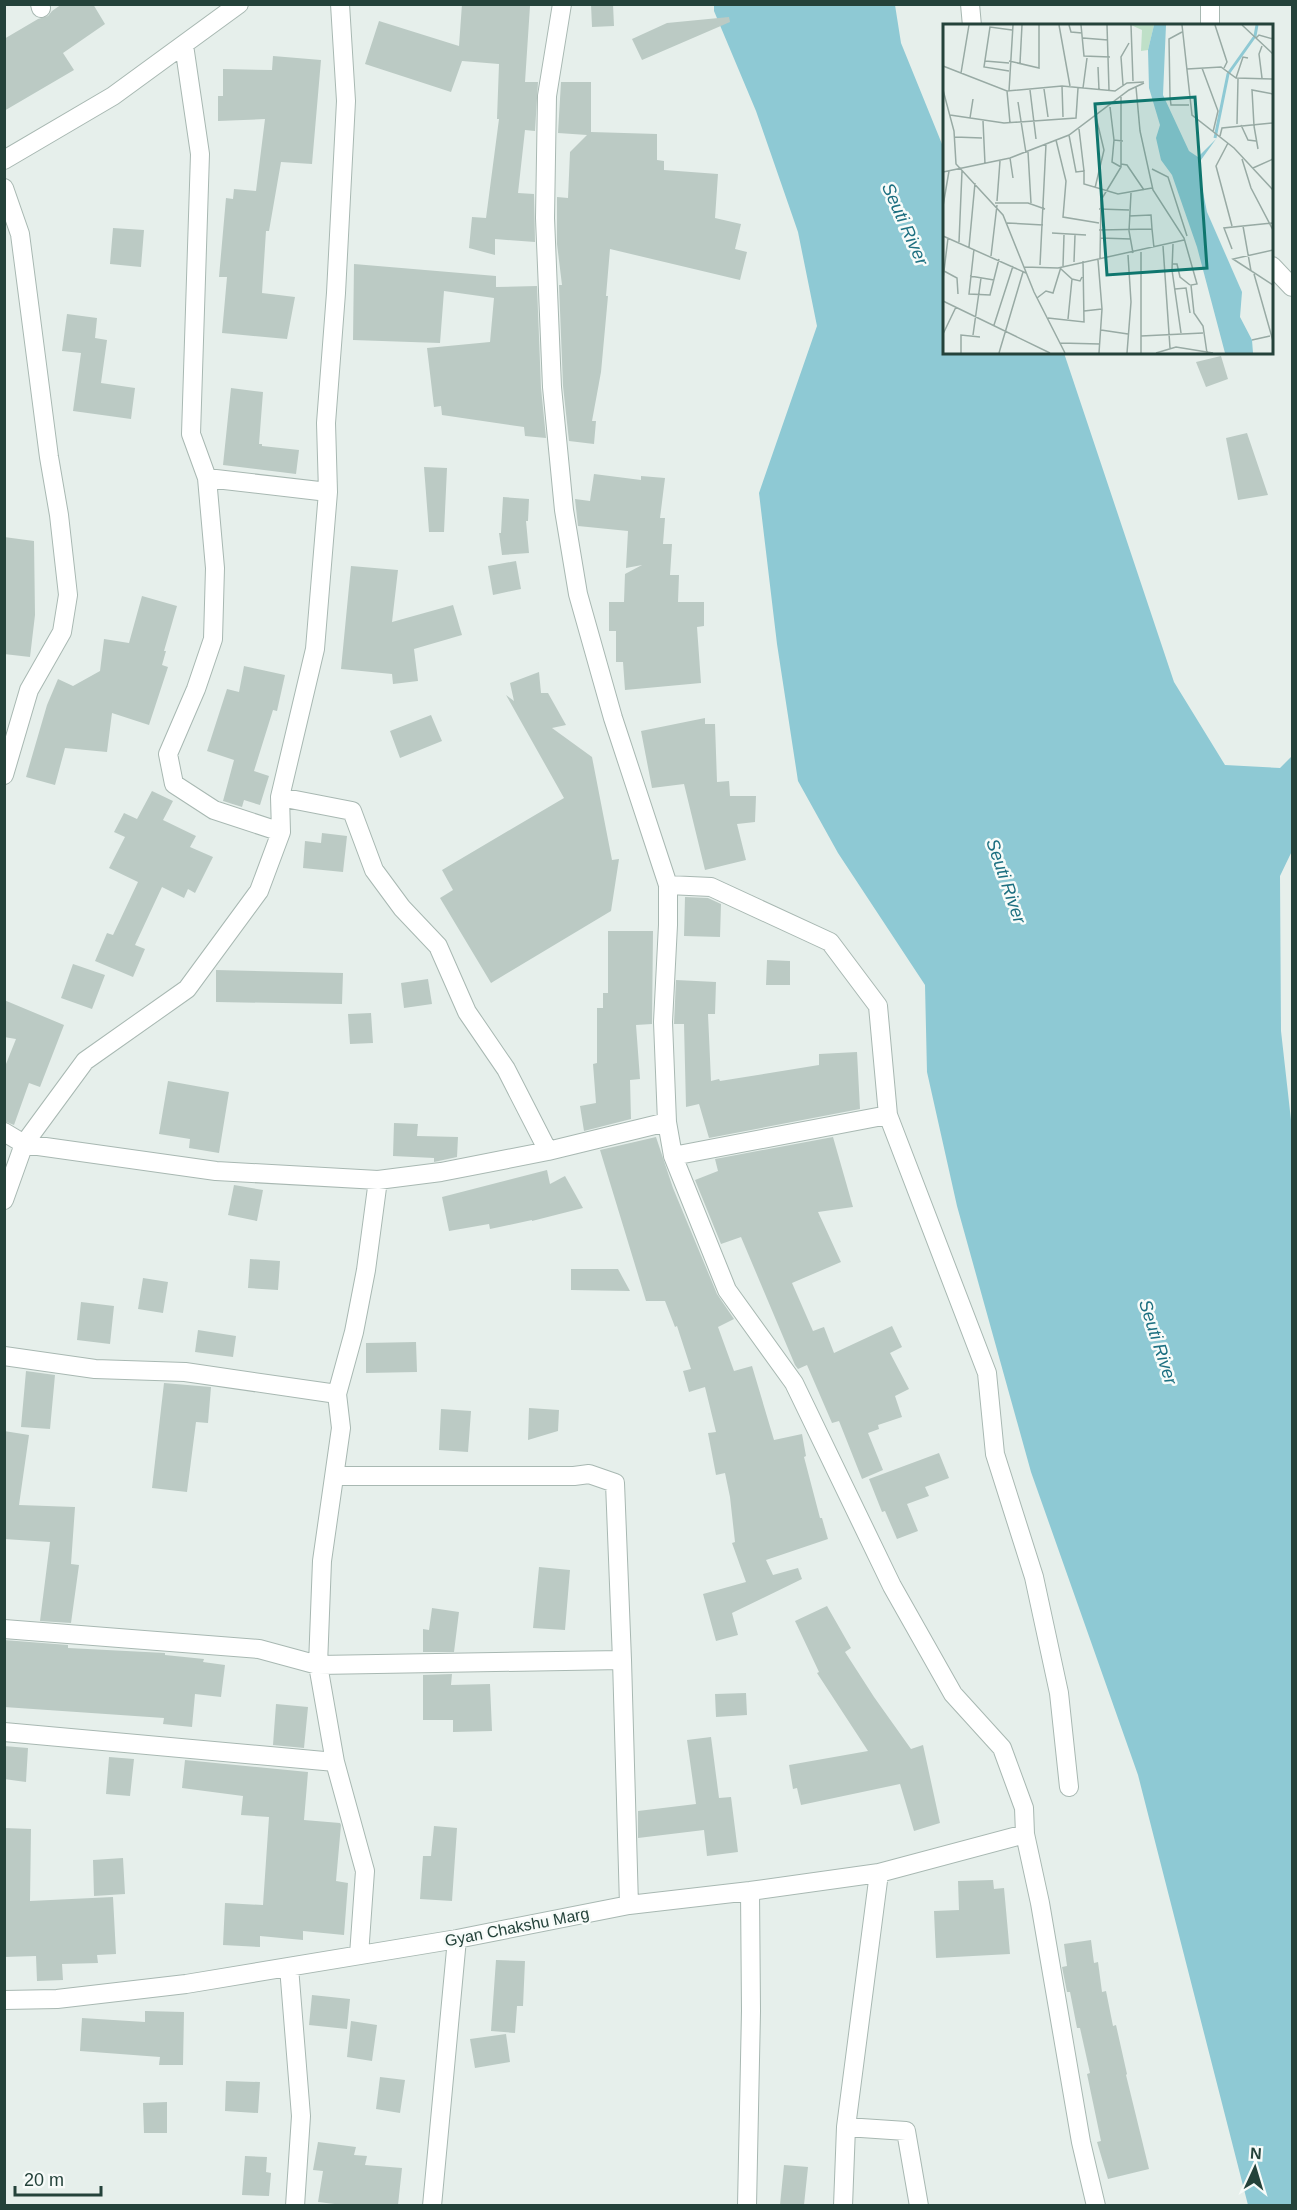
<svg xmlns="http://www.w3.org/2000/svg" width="1297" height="2210" font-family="Helvetica,sans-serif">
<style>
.water{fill:#8ec9d4}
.building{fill:#bbcac4}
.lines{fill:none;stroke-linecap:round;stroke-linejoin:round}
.minor-casing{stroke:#a8b8b2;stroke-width:20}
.minor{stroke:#fff;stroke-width:18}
.labels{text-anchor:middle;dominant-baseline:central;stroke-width:5;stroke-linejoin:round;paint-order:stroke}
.street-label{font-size:16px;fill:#24423a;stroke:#f7fbf9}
.water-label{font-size:18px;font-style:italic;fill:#1c6f80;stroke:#f7fbf9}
.inset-river{fill:none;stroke:#8ec9d4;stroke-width:3}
.inset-road{fill:none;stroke:#98aaa4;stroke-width:1.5}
.view{fill:#0f766e;fill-opacity:0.15;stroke:#0f766e;stroke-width:3}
.inset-edge{fill:none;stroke:#24423a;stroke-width:3}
</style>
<rect width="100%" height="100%" fill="#e6efeb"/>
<!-- water -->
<path class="water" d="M714 5H895L901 43 944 149V352L1064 353 1174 682 1225 765 1280 768 1292 756V851L1280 876 1281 1031 1292 1129V2205H1248L1138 1775 1031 1472 957 1206 927 1072 925 985 838 853 798 781 777 644 759 493 817 326 798 232 756 111 714 11Z"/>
<!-- building -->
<path class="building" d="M62 4H93L105 24 63 53 74 70 4 111V39L38 19 48 16 52 11Z
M462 4 530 6 525 82H538L535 131 525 130 518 193 534 194 535 242 495 239V255L469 248 472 217 486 218 499 119H497L499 64 462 61 451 92 365 64 379 21 459 46Z
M591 4H613L614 26 592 27Z
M729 17 730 22 642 60 632 39 667 23Z
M273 56 321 60 312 164 281 162 269 231H266L262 293 295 297 287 339 222 333 227 277H219L226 198 233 199 234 189 256 191 265 119 218 121V96H223V69L272 70Z
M561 82H591V132L657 134V160L664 161V170L718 174 715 218 741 224 735 249 747 252 740 280 610 249 606 296H608L601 372 592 421H596L594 444 569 441 563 386 559 285H562L557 244V197L568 198 570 152 587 135 558 133Z
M113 228 144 230 141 267 110 264Z
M354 264 496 276V287L537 286 541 388 546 438 525 436 524 427 442 415 441 406 434 407 427 348 490 342 494 298 444 291 440 343 353 340Z
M67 314 97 318 95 338 107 340 101 383 135 388 131 419 73 411 81 353 62 351Z
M1221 356 1228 379 1206 387 1196 362Z
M231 388 263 392 259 444H262V446L299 450 296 474 223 465Z
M1247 433 1268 495 1238 500 1226 438Z
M424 467 447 468 444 532H429Z
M594 474 641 480V476L665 478 660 518H665L663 544H672L670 575H679L678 602H704V626L697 627 701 683 625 690 623 662H616V631H609V602H624L625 574 642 565 626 568 628 531 578 526 575 499 590 501Z
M503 497 529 499 528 521H526L529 553 502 555 499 533H501Z
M4 537 34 541 35 615 30 657 4 654Z
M516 561 521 589 493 595 488 566Z
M351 566 398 570 392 622 453 605 462 635 414 649 418 681 393 684 392 674 341 669Z
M142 596 177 606 164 651H166L162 665 168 667 149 725 112 713 107 752 65 748 55 785 26 777 47 705 58 679 73 686 100 671 104 639 129 643Z
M244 666 285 675 277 711 273 710 254 771 269 776 260 805 244 800 242 807 223 801 234 760 207 751 227 689 239 692Z
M539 672 541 693H548L566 725 552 728 592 757 612 860 619 859 611 911 491 983 440 898 453 890 442 870 564 798 506 695 514 701 510 683Z
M431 715 442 741 400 758 390 731Z
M705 718V724H715L717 782 729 781 730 796H756L755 822 737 824 746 860 705 870 684 784 652 788 641 731Z
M152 791 173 801 163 820 196 836 190 847 213 857 195 893 188 889 184 898 162 887 135 945 145 949 133 977 95 961 107 933 113 935 138 882 109 868 125 837 114 832 124 813 137 819Z
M322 833 347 836 343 872 303 868 305 841 321 843Z
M685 897 708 898 721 904 720 937 684 936Z
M608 931H653L652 1024 636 1025 640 1079 630 1080 631 1119 584 1131 580 1106 596 1103 593 1064 597 1063V1008H603V993H608Z
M767 960 790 961V985H766Z
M73 964 105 975 92 1009 61 998Z
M216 970 343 973 342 1004 216 1002Z
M428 979 432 1004 404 1008 401 983Z
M676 980 716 982 715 1014H708L711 1081 719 1079 720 1081 819 1065V1054L857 1052 860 1109 709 1138 699 1104 686 1107 684 1024H674Z
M4 1000 64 1025 40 1087 29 1083 14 1125 4 1121V1069L16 1039 4 1037Z
M371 1013 373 1043 350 1044 348 1014Z
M168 1081 229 1092 219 1153 189 1148 190 1139 159 1134Z
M394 1123 418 1124 417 1136 458 1137 457 1157 434 1162V1158L393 1156Z
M656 1137 673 1188 717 1294 734 1319 718 1327 734 1371 752 1366 774 1440 802 1434 806 1456 804 1457 820 1518H822L828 1539 766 1560 773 1575 798 1568 802 1579 732 1613 738 1635 716 1641 703 1594 746 1582 732 1543 735 1542 730 1497 725 1473 716 1475 708 1433 716 1432 705 1387 689 1392 683 1371 691 1369 677 1326 675 1327 665 1301H646L600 1150Z
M833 1137 853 1207 818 1212 841 1262 792 1283 813 1331 824 1327 834 1353 892 1326 902 1347 890 1353 909 1389 895 1396 902 1417 878 1425 879 1429 868 1433 883 1470 862 1479 839 1421 832 1423 807 1365 798 1369 795 1365 741 1237 721 1244 695 1180 718 1171 715 1159Z
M547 1170 550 1184 565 1176 583 1208 532 1221V1220L490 1229 489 1224 449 1231 442 1197Z
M234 1185 263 1190 257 1221 228 1215Z
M250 1259 280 1261 278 1290 248 1288Z
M571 1269H618L630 1291 571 1290Z
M143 1278 168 1282 163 1313 138 1309Z
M81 1302 114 1306 110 1344 77 1340Z
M198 1330 236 1336 233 1357 195 1352Z
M416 1342 417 1372 366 1373V1343Z
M26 1371 55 1375 50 1429 21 1427Z
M164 1383 211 1387 208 1423 196 1422 187 1492 152 1488Z
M529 1408 559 1410 558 1431 528 1440Z
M441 1409 471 1411 468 1452 439 1450Z
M4 1431 29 1435 19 1505 75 1507 71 1564 79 1565 71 1623 40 1621 50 1542 4 1539Z
M939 1453 949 1478 925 1487 929 1496 907 1504 918 1531 897 1539 885 1511 882 1512 869 1479Z
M539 1567 570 1570 565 1630 533 1628Z
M827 1606 851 1648 845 1652 874 1697 911 1749 923 1745 940 1823 914 1831 900 1784 801 1805 797 1788 793 1789 789 1765 868 1751 817 1673 819 1672 795 1621Z
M432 1608 459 1612 454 1652H423V1629L429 1630Z
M4 1640 68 1645V1648L165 1653V1655L204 1659 203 1662 225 1665 221 1697 195 1694 192 1727 163 1724 164 1718 4 1707Z
M452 1674 451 1685 490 1684 492 1731 453 1732V1720H423V1675Z
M746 1693 747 1715 716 1717 715 1694Z
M276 1704 308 1707 304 1748 273 1745Z
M711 1737 719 1798 731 1797 738 1852 707 1856 704 1830 638 1838V1811L696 1804 687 1740Z
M4 1746 28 1748 26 1782 4 1779Z
M109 1757 134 1759 130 1796 106 1794Z
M185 1760 308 1772 304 1820 340 1823 341 1825 336 1881 348 1883 344 1935 303 1931V1940L260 1936V1947L223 1945 225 1903 263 1905 269 1817 241 1815 243 1796 182 1788Z
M434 1826 457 1828 452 1901 420 1899 423 1856H431Z
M4 1828 31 1829 30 1901 113 1897 116 1954 97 1955 98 1963 62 1964 63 1980 37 1981 36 1956 4 1957Z
M123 1858 125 1894 94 1896 93 1860Z
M993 1880 994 1889 1004 1888 1010 1954 936 1958 934 1911 959 1910 958 1881Z
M1091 1940 1094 1963 1098 1962 1102 1992 1106 1991 1113 2026 1116 2025 1127 2074 1126 2075 1149 2169 1108 2179 1097 2142 1101 2141 1087 2074 1090 2073 1080 2028H1077L1070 1992H1067L1062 1967 1067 1966 1064 1944Z
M496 1960 525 1961 523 2006H517L515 2033 491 2031Z
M312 1995 350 1999 347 2029 309 2025Z
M145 2011 184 2012 183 2065H159L160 2057 80 2051 82 2018 145 2022Z
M351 2021 377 2025 372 2061 347 2057Z
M506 2034 510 2062 475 2068 470 2039Z
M380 2077 405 2080 400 2113 376 2109Z
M226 2081 260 2082 258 2113 225 2111Z
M167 2102V2133H144L143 2103Z
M318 2142 356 2147 354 2155 367 2156 365 2165 402 2168 398 2205H343L318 2202 323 2171 313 2170Z
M245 2156 267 2157 266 2172 271 2173 269 2196 242 2195Z
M784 2165 808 2167 804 2205H780Z"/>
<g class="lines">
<defs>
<path id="minor" d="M40 4 41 8
M562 4 547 96 545 218 552 387 564 510 578 594 613 718 668 885V925L663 1022 667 1122 673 1156 727 1290 794 1383 892 1586 953 1694 1002 1748 1024 1808 1025 1834 1040 1903 1081 2142 1096 2206
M970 4 972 26
M1210 26V4
M184 45 200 154 191 434 207 478
M4 160 113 96 239 4
M4 188 20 234 49 457 59 515 68 595 62 632 29 690 4 775
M1272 266 1292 287
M280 797 352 811 374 870 402 908 438 946 467 1012 506 1069 548 1151
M281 832 214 810 174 784 168 754 196 689 213 639 215 568 207 478 328 492
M668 885 711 887 830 942 878 1006 888 1115 987 1373 995 1454 1034 1577 1059 1693 1069 1787
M4 1132 24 1144 216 1171 378 1180 441 1172 548 1151 667 1122
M673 1156 888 1115
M4 1200 24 1144 85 1061 187 989 259 891 281 832 280 797 315 649 328 492 326 423 336 293 346 101 340 4
M4 1356 95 1369 185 1372 337 1394
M335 1476H574L589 1474 615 1483 622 1660
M4 1629 259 1649 318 1665 622 1660 629 1905
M4 1732 335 1762
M359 1955 365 1871 335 1762 318 1665 322 1561 341 1428 337 1394 354 1332 366 1270 378 1180
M289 1967 301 2116 295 2206
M4 2000 57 1999 186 1984 457 1939 629 1905 750 1891 879 1873 1025 1834
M846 2127 906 2131 919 2206
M432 2206 457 1939
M747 2206 751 2011 750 1891
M843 2206 846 2127 879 1873"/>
</defs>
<!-- minor casing -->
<use href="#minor" class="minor-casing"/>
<!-- minor -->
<use href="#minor" class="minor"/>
</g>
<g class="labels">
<!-- street labels -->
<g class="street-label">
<text transform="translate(517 1927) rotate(-11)">Gyan Chakshu Marg</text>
</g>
<!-- water labels -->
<g class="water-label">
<text transform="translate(905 224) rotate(66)">Seuti River</text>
<text transform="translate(1006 881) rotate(71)">Seuti River</text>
<text transform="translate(1158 1342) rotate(72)">Seuti River</text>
</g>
</g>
<!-- overview -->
<g transform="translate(943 24)">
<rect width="330" height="330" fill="#e6efeb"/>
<path d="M188 1H211L205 26 198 27 199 6Z" fill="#bfe0c8"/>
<path d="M211 1H223L220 71 246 127 255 133 273 115 258 136 257 153 264 188 299 268 297 293 309 316 310 329H282L254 223 229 151 218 136 213 114 217 101 206 64 205 26Z" fill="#8ec9d4"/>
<path class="inset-river" d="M272 114 285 50 312 12 314 1"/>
<path class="inset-road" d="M116 1 127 62M126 1 128 8 139 9M138 1 141 32 167 33M164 1 166 66M188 1 190 57M239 1 249 91 291 124 330 166M272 1 284 38 281 44M299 1 330 30M239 8 226 15 227 73 228 81H246M140 14 165 16M313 14 316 11 330 15M42 37 66 39M66 37 96 44V1M77 39 79 1M0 42 64 67 119 62 172 67 184 59 201 58M155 43 156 66M259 44 275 87 270 108M244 45 278 43 293 54 330 55M66 47 41 43 47 3 69 6M18 49 26 1M293 54 300 33 305 34M319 54 316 30 319 22M180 61 178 33 186 19M119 62 120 93M193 63 197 107 210 166 241 214 254 260 248 261 251 289 260 302 264 329M140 64 144 34M101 65 105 93M0 66 11 107 13 140 60 191 91 268 122 329M87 66 93 115M64 67 67 99M66 67 70 1M75 78 83 129M167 83 171 116M7 91 61 99 133 94 135 64M27 94 30 75M40 97 42 140M294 100 295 55M298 101 305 116 313 117M311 102 309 66 330 70M311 102 315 125M136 105 141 147M126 111 133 148 141 147V160L175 170 209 164M277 112 279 104 330 99M12 113 39 114M113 116 123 157 120 193 156 199M285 119 273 142 289 202M85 128 88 179M67 134 70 154M299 135 308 164 330 206M178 140 184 141 201 166M178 143 169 138 171 116 180 117M310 144 330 135M209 145 225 153 244 212M0 148 67 134 126 111 186 66 201 59M152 164 161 126 153 93M188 169 186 207 190 229M54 177 57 137M52 179H85L102 185M0 182 6 147M156 185 186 186M186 192 208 191 209 205M64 199 100 201M300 202 308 247M156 206 209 205 211 224M109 209 143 211M0 212 83 249M157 214 188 215M16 218 19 147M230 220 229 246 238 309M220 222 227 324M26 223 32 159M31 225 26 270 47 271 56 235M289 225 281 204 330 199M330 226 290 235 330 261M198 228V329M48 232 54 181M157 235 158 176 178 143V73M155 236 159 285 156 329M131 238 132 211M229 240H234L237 253 247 261M97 241 103 120M120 242 121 211M81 243 115 244 241 216M118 245 129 255 137 257 139 253M1 247 14 254 15 270M311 250 330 317M27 252 51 256M0 255 5 214M232 265 243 264 247 289M94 274 103 267 110 269 118 243M0 277 107 329M141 287 159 285M105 294 141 298 140 237M125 295 129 255M51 301 70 242M158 306 185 310M0 310 13 283M30 311 38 254M198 312 260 309M309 316 327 312M117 319 157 320M18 329V311L37 313M56 329 80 248M184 329 188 278 185 231M213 329 233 323 270 329"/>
<path class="view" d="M252 73 264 244 164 251 152 80Z"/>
<rect width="330" height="330" class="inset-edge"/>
</g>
<!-- border -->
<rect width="1297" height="2210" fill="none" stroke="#24423a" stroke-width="12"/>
<!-- north arrow -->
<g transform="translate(1255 2168) rotate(4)" stroke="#f7fbf9" stroke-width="4.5" paint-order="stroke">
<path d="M0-4.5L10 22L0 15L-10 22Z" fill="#24423a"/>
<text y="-9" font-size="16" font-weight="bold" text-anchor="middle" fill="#24423a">N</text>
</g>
<!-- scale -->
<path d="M15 2186v9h86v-9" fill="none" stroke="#24423a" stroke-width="3"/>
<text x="24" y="2186" font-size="18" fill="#24423a" stroke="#f7fbf9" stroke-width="4.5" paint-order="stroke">20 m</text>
</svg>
